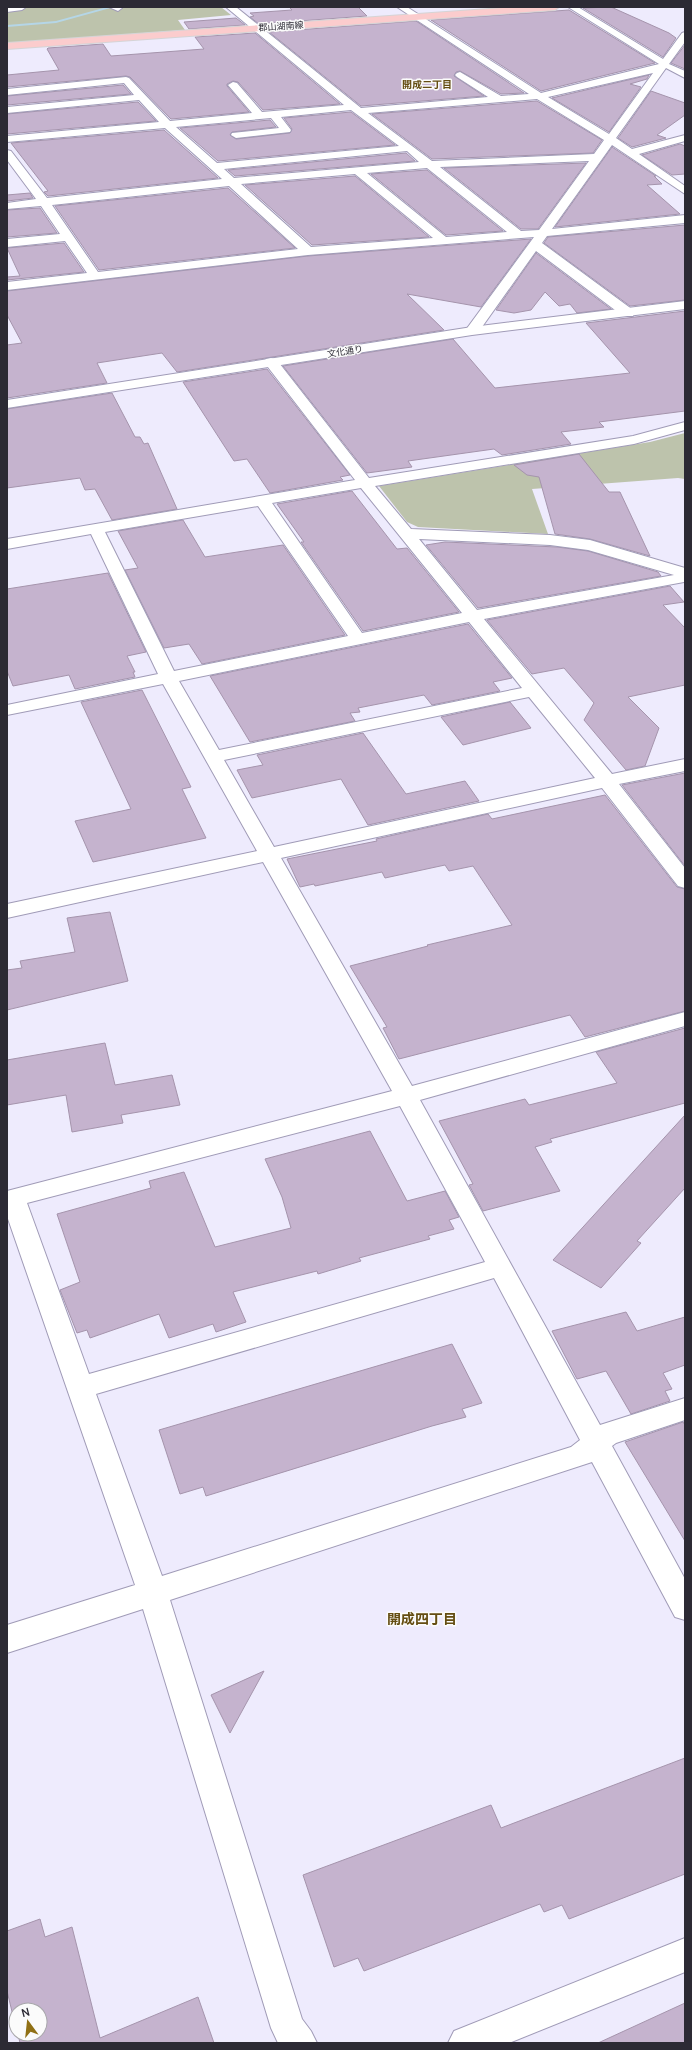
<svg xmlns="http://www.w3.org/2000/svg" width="692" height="2050" font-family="Manrope,'Noto Sans JP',sans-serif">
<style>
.green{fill:#bdc3ac}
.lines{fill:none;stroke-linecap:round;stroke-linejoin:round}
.stream{fill:#b5d6e7;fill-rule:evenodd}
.building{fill:#c5b3ce;stroke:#a594ac}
.pedestrian-casing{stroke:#a09bb7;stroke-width:2}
.minor-casing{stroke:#a09bb7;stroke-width:2}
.tertiary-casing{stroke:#a09bb7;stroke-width:2}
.primary-casing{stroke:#d5d4d6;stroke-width:2}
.pedestrian{fill:#fff;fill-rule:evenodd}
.minor{fill:#fff;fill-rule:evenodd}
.tertiary{fill:#fff;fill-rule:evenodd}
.primary{fill:#fbcccd;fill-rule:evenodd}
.labels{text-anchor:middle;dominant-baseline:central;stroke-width:3;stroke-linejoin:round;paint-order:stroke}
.far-street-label{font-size:9px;fill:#2c2a34;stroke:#fbfbfb}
.far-neighbourhood-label{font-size:10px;font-weight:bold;fill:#644d12;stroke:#fbfbfb}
.near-neighbourhood-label{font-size:14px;font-weight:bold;fill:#644d12;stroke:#fbfbfb}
</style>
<rect width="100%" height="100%" fill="#eeebfd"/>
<!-- green -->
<path class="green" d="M7 7H221L231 15 178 20 185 30 7 43Z
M685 433V479L678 478 532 489 548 534 418 527 407 522 379 486 650 442Z"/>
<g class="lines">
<!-- stream -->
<path class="stream" d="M107 7H114L56 23 7 27V25L56 21Z"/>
</g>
<!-- building -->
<path class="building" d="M289 7H358L367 16 259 24 250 17 254 16 250 13 292 10Z
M611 7 669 33 676 38 663 57 583 8Z
M569 10 655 63 541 91 431 20Z
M236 18 245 25 189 29 184 22Z
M416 21 524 93 501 94 460 71 456 72 454 76 484 96 361 106 269 32Z
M255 33 340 104 263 110 238 82 233 81 227 84V86L249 112 171 119 130 77 126 76 7 87V75L59 70 47 49 48 48 103 44 111 56 204 49 195 37Z
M685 45V69L671 63Z
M649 75 647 79 630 84 641 87 609 132 552 98Z
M123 85 131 94 7 105V96Z
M651 91 685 103V115L657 135 666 138 632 147 618 138Z
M537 101 602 140 593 153 432 159 372 114Z
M138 102 156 121 7 134V114Z
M351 112 395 145 218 161 180 128 270 120 276 127 232 132 230 135 236 139 290 133 292 129 284 118Z
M164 130 218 178 48 196 44 192 48 191 11 143Z
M680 144 685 146V174L672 175 642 155Z
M612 147 656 176H654L662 184 647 185 680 214 555 227Z
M406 153 415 161 235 176 228 170Z
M586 163 538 229H521L444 168Z
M427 170 503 231 446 235 371 174Z
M355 176 429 237 312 245 245 185Z
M228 188 295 248 99 270 55 206Z
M30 193 33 198 7 201V195Z
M40 208 57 233 7 237V210Z
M685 225V300L630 306 544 243 548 237Z
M531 239 481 307 407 294 444 330 177 372 162 353 97 363 107 383 7 398V345L22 343 7 315V291L308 256Z
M64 243 84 272 7 280V277L20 276 7 248Z
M536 253 611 309 577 313 570 304 559 306 545 292 531 310 514 313 496 310Z
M685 311V411L599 422 604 427 561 432 571 444 502 455 494 449 408 461 412 467 367 473 283 366 453 339 495 388 630 373 586 323Z
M267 369 350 475 340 477 343 480 270 493 247 459 234 461 183 382Z
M112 393 135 437H140L144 444 148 443 177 509 112 520 95 489 85 490 80 478 7 488V409Z
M579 454 609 492H620L650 556 590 539 555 534 539 477 527 475 514 465Z
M352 491 397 549 407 548 459 612 363 631 301 542H304L277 504Z
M183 520 205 557 283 545 345 635 202 664 189 644 164 648 125 570 138 568 118 531Z
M445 542 557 547 588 551 658 572 661 576 478 608 426 545Z
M108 573 146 652 127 656 135 672H133L135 677 75 689 69 675 13 686 7 671V589Z
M670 586 684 602 663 605 685 628V685L628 697 659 728 645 766 626 770 584 720 594 703 564 668 532 674 487 620Z
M468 624 512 678 493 682 500 691 432 705 424 695 358 708 360 712 350 713 355 721 250 742 210 676Z
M142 690 191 787 182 789 206 838 93 862 75 821 131 809 81 702Z
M510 702 531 728 463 745 441 717Z
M363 733 406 794 465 781 479 801 368 825 341 779 252 798 237 770 263 765 257 755Z
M685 773V866L622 785Z
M605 795 677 887 685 889V1011L585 1037 570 1015 399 1059 383 1028 387 1027 350 966 428 946 427 945 512 925 473 866 449 871 445 865 385 878 382 872 315 886 314 884 300 887 287 859 377 841 376 839 488 814 492 819Z
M110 912 128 981 7 1010V970L22 968 20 961 75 952 67 918Z
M685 1028V1103L550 1139 552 1142 535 1147 560 1191 483 1211 469 1185 473 1184 439 1121 525 1099 529 1105 617 1083 596 1052Z
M105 1043 115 1085 172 1075 180 1105 121 1115 123 1123 72 1132 66 1095 7 1105V1060Z
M685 1115V1188L637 1241 641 1243 601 1288 553 1260Z
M370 1131 407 1201 445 1191 459 1217 449 1220 454 1229 428 1236 430 1239 359 1258 361 1261 318 1274 317 1271 233 1292 246 1322 216 1332 213 1324 169 1338 159 1314 90 1338 87 1330 77 1333 60 1290 80 1282 57 1214 151 1188 149 1181 184 1172 215 1247 291 1228 282 1197 265 1159Z
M626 1312 637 1331 685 1317V1365L663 1373 672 1389 665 1391 670 1401 631 1414 606 1371 577 1379 552 1331Z
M452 1344 482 1403 462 1409 466 1417 432 1426 206 1496 203 1487 180 1494 159 1430Z
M683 1422 685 1425V1541L625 1442Z
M264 1671 230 1733 211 1695Z
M685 1758V1874L569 1919 562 1905 544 1912 540 1904 364 1971 358 1958 334 1967 303 1875 491 1805 501 1828Z
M40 1919 45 1937 72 1927 100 2038 198 1997 214 2043H20L18 2034H40V2010H16V2028L7 1991V1931Z
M685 2003V2043H598Z"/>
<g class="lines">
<defs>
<path id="pedestrian" d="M7 7H26L22 10 7 12Z
M109 7H122V8L118 11Z"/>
<path id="minor" d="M226 7H236L361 108 488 97 457 77 455 75 457 73 460 72 501 96 529 94 397 7H407L541 93 659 64 568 7H578L663 59 682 33 685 32V42L669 64 685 71V78L666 68 616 138 632 149 685 135V141L639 154 685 186V194L612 145 552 229 685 215V223L547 236 542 243 633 310 634 313 633 316H623L536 251 477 334H467L465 331 534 237 308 255 7 290V282L87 273 65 241 7 247V239L60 234 41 206 7 209V203L36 199 7 160V150L11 151 47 198 222 179 165 128 7 142V136L159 122 139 100 7 113V107L134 95 124 83 7 95V89L126 77 129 78 170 121 252 113 228 85 233 82 237 83 262 112 344 105ZM653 73 609 134 548 97ZM537 99 604 140 594 154 432 161 368 113ZM351 110 399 146 217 163 176 127 271 118 279 128 232 133 231 135 236 138 290 132 291 130 281 117ZM407 151 419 162 234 178 224 169ZM589 161 539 230 521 231 440 167ZM427 168 507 232 446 237 367 173ZM355 174 433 238 311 247 241 184ZM229 186 298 249 98 272 52 205Z
M271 358 276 359 369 478 633 436 685 422V430L634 444 375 486 411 529 550 535 590 540 685 568 684 582 484 619 612 774 685 759V771L619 784 685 868V888L678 886 602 788 281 858 412 1086 685 1012V1026L420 1100 600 1425 685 1398V1420L616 1443 612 1446 685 1579V1620L675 1617 592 1462 170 1600 302 2019 311 2031 317 2043H278L271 2028 143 1609 7 1653V1625L135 1585 7 1216V1191L392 1091 263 862 7 918V904L257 851 163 684 7 715V705L158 674 91 534 7 549V539L355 480 264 362 266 359ZM361 488 462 613 362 633 272 503ZM258 506 348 636 174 671 105 532ZM419 539 550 545 588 550 674 575 477 610ZM469 622 522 688 219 750 179 681ZM529 697 595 778 274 847 224 760ZM400 1106 485 1262 89 1374 27 1203ZM494 1278 580 1440 571 1447 162 1576 96 1394Z
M685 1938V1972L509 2043H448L454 2031Z"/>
<path id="tertiary" d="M685 301V309L472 335 7 408V400L472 327Z"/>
<path id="primary" d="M517 7H559L555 10 7 49V43Z"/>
</defs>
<!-- pedestrian casing -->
<use href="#pedestrian" class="pedestrian-casing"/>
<!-- minor casing -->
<use href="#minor" class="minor-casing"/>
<!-- tertiary casing -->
<use href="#tertiary" class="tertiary-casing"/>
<!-- primary casing -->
<use href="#primary" class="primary-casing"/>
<!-- pedestrian -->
<use href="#pedestrian" class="pedestrian"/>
<!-- minor -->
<use href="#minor" class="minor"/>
<!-- tertiary -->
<use href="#tertiary" class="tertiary"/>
<!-- primary -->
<use href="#primary" class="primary"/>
</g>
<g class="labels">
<!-- far-street labels -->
<g class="far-street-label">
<text transform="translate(281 26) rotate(-4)">郡山湖南線</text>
<text transform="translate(345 351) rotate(-9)">文化通り</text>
</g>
<!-- far-neighbourhood labels -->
<g class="far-neighbourhood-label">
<text x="427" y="84">開成二丁目</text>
</g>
<!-- near-neighbourhood labels -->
<g class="near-neighbourhood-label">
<text x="422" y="1618">開成四丁目</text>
</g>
</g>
<!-- border -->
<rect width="692" height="2050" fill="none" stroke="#2c2a34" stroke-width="16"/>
<!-- north arrow -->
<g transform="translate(28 2022) rotate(345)"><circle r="19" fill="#fbfbfb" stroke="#a8a7ab"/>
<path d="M0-3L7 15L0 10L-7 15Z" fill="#907015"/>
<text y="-6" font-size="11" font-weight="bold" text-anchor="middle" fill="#2c2a34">N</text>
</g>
</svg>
